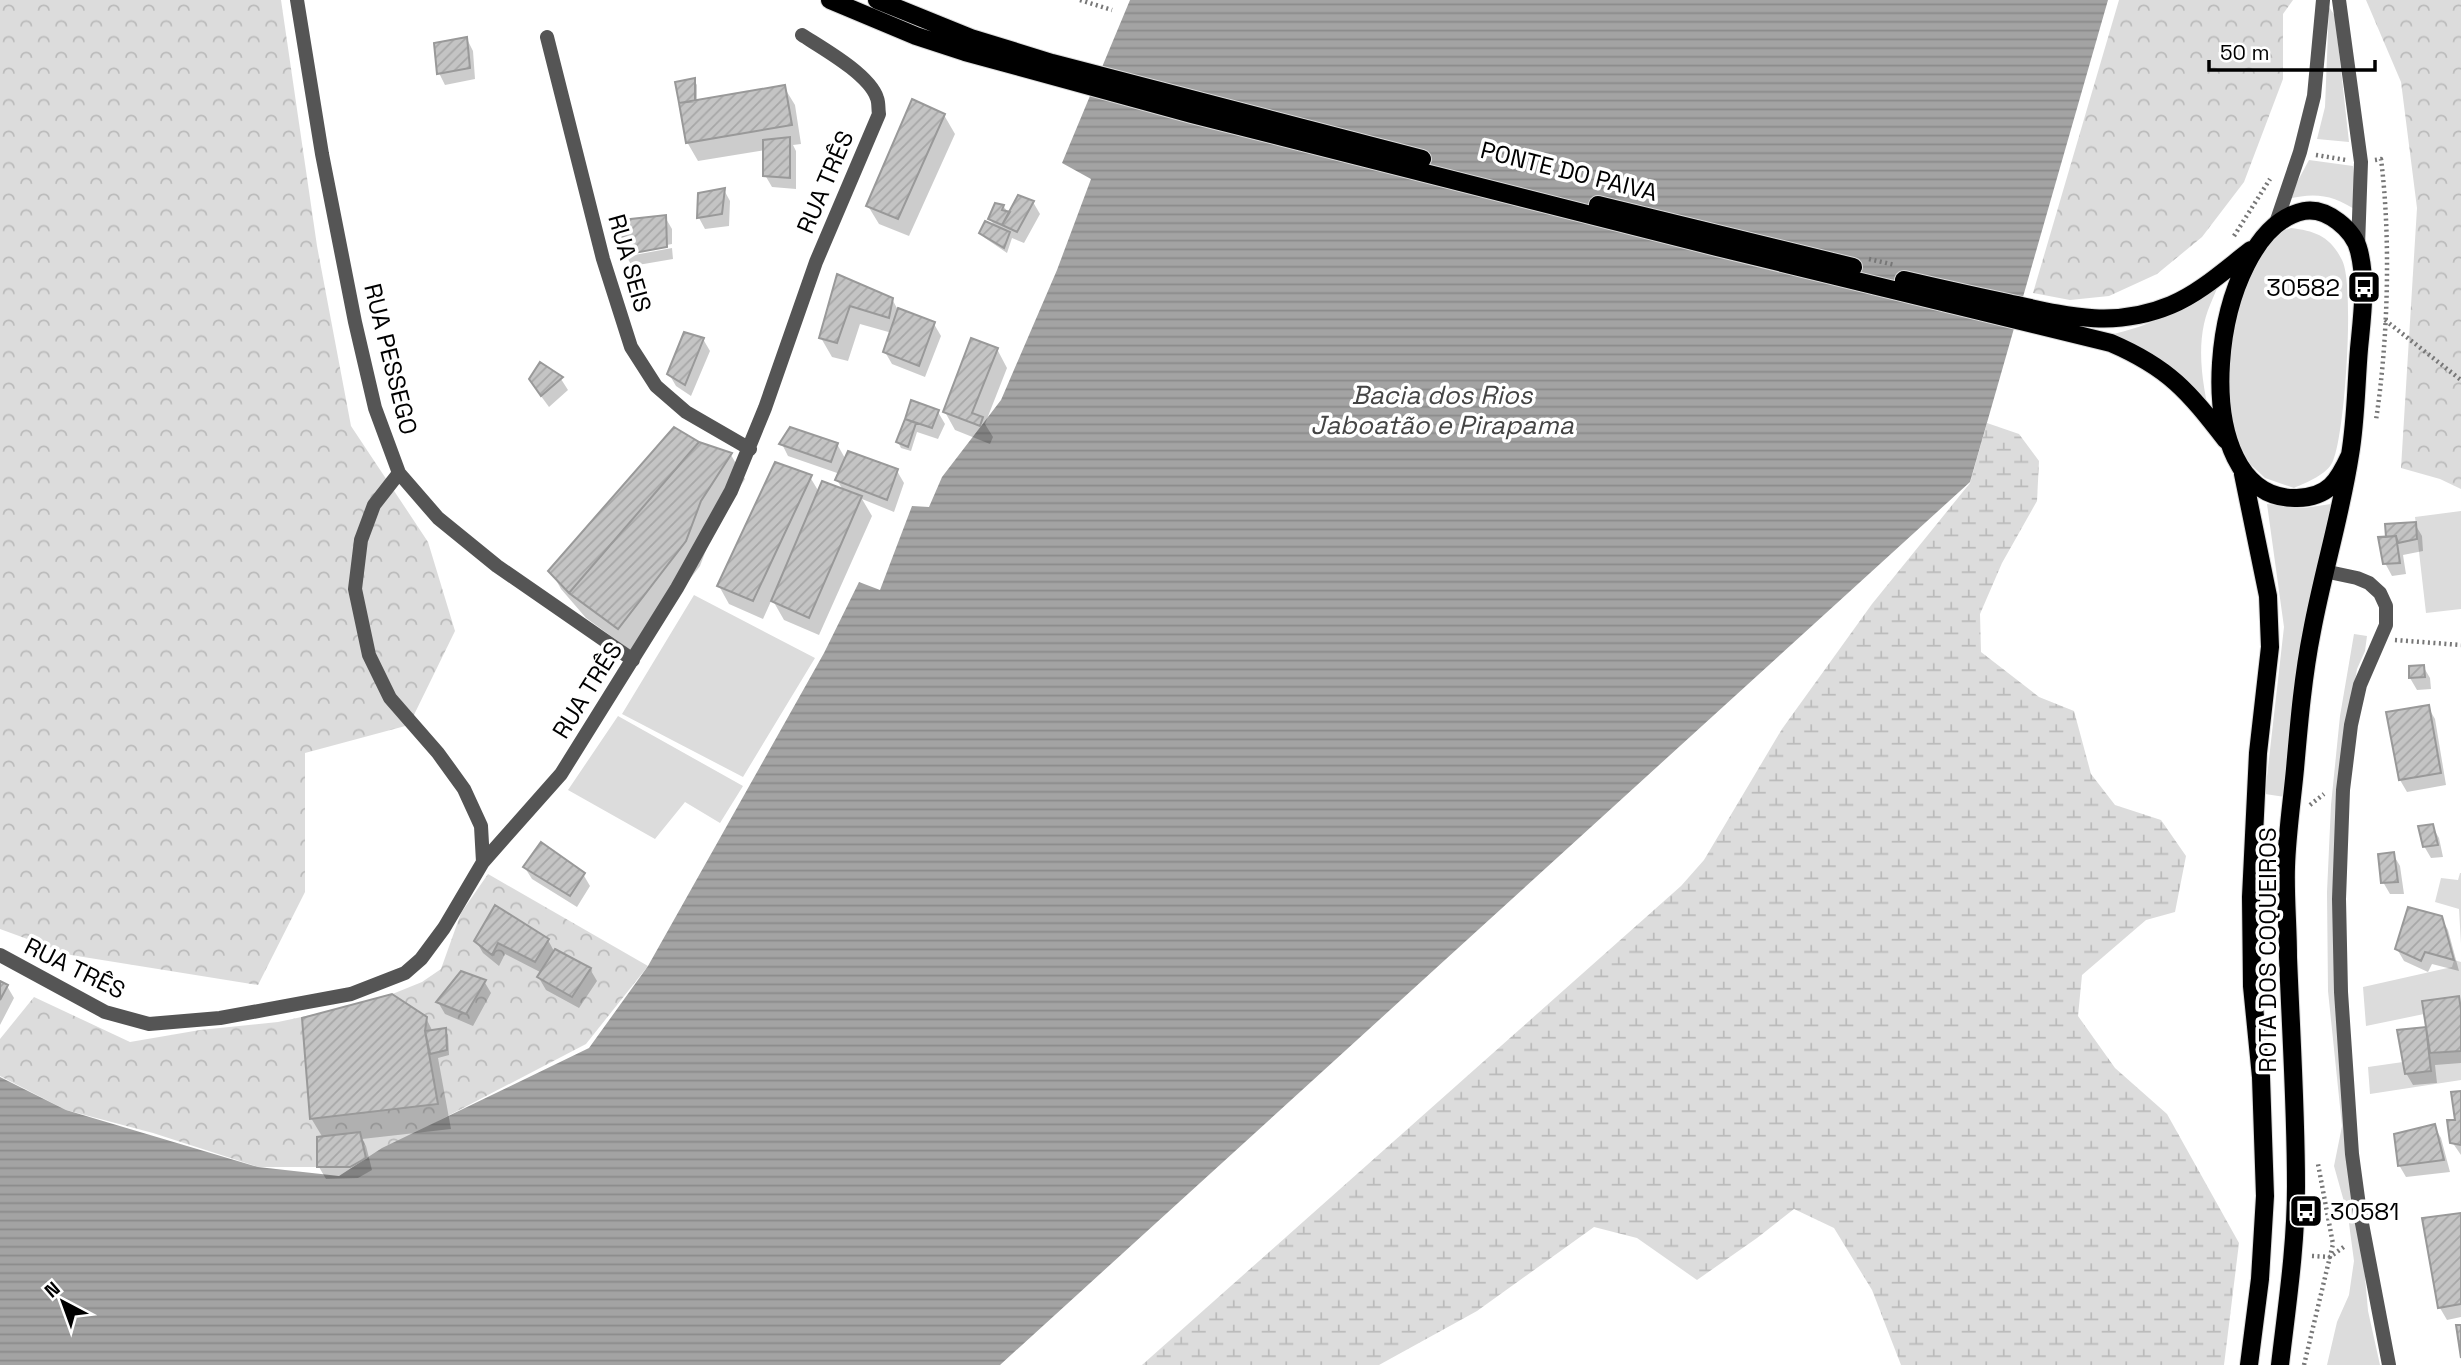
<svg xmlns="http://www.w3.org/2000/svg" width="2461" height="1365" font-family="'Space Grotesk',sans-serif">
<style>
.green{fill:#dcdcdc}
.forest{fill:url(#forest-crowns)}
.wetland{fill:url(#wetland-marsh)}
.water{fill:url(#water-rules)}
.shadow{fill:#0003}
.building{fill:url(#building-hatch);stroke:#999;stroke-width:2}
.lines{fill:none;stroke-linecap:round;stroke-linejoin:round}
.primary-casing{stroke:#dbdbdb;stroke-width:20}
.path{stroke:#777;stroke-width:4.5;stroke-dasharray:2 3.5;stroke-linecap:butt}
.street{stroke:#555;stroke-width:14}
.primary{stroke:#000;stroke-width:18}
.labels{text-anchor:middle;dominant-baseline:central;stroke-width:7;stroke-linejoin:round;paint-order:stroke}
.street-label{font-size:24px;fill:#000;stroke:#fff}
.poi-label{font-size:24px;fill:#000;stroke:#fff;text-anchor:end}
.water-label{font-size:26px;font-style:italic;fill:#444;stroke:#fff}
</style>
<defs>
<pattern id="forest-crowns" width="20" height="18" patternUnits="userSpaceOnUse" patternTransform="scale(1.75)"><rect width="20" height="18" fill="#dcdcdc"/><path d="M2 6a3 3 0 1 1 6 0M12 15a3 3 0 1 1 6 0" fill="none" stroke="#bbb"/></pattern>
<pattern id="wetland-marsh" width="20" height="14" patternUnits="userSpaceOnUse" patternTransform="scale(1.75)"><rect width="20" height="14" fill="#dcdcdc"/><path d="M1 5h8M5 5V1M11 12h8M15 12V8" fill="none" stroke="#bbb"/></pattern>
<pattern id="water-rules" width="6" height="5" patternUnits="userSpaceOnUse" patternTransform="scale(1.75)"><rect width="6" height="5" fill="#a3a3a3"/><path d="M0 2.5h6" fill="none" stroke="#8b8b8b"/></pattern>
<pattern id="building-hatch" width="6" height="6" patternUnits="userSpaceOnUse" patternTransform="scale(1.75)"><rect width="6" height="6" fill="#c4c4c4"/><path d="M-1 1l2-2M0 6l6-6M5 7l2-2" fill="none" stroke="#a7a7a7"/></pattern>
</defs>
<rect width="100%" height="100%" fill="#fff"/>
<!-- green -->
<path class="green" d="M2329 7 2335 16 2349 142 2317 139 2325 107Z
M2309 160 2353 166 2357 211C2334 195 2315 192 2288 199Z
M2291 228C2315 231 2330 236 2342 260 2355 284 2345 435 2333 461 2327 475 2307 482 2294 488L2265 478 2249 463 2233 430 2225 393V313L2271 235Z
M2224 273C2217 290 2208 306 2204 324 2197 356 2204 391 2211 422L2189 400 2105 336C2157 325 2184 308 2224 273Z
M2267 504 2304 508 2331 504 2285 797 2265 794 2284 627Z
M2461 511V609L2426 613 2415 517Z
M694 595 815 658 743 777 622 714Z
M2354 634 2367 636 2365 651 2357 669 2338 790 2334 920 2368 1311 2380 1365H2327L2337 1322 2349 1295 2354 1261 2348 1216 2334 1166 2342 1126 2328 991 2327 892 2331 805 2340 716Z
M618 716 743 786 720 823 685 802 655 839 568 790Z
M2460 873H2461V944L2459 909 2435 902 2441 878 2458 880Z
M2454 960 2461 962V1005L2422 1002 2424 1014 2366 1026 2363 987 2452 967Z
M2461 1051V1080L2370 1094 2368 1067 2403 1062 2405 1074 2431 1072 2429 1054Z"/>
<!-- forest -->
<path class="forest" d="M0 0H281L317 246 351 426 428 542 455 631 409 725 305 753V892L258 985 71 955 0 929Z
M2119 0H2293L2283 14V79L2244 182 2202 237 2157 274 2109 296 2070 300 2033 293Z
M2366 0H2461V489L2440 479 2401 468 2417 208 2401 82Z
M488 874 648 966 586 1044 350 1167H258L153 1133 66 1110 0 1076V1039L34 997 130 1042 200 1030 278 1022 344 1008 385 997 422 982 441 969 461 913Z"/>
<!-- wetland -->
<path class="wetland" d="M1987 423 2019 434 2039 461 2037 501 2002 563 1980 614 1981 652 2039 697 2074 711 2091 774 2115 805 2161 820 2186 856 2175 912 2146 920 2082 975 2078 1016 2115 1068 2167 1114 2239 1243 2224 1365H1901L1872 1290 1834 1228 1794 1209 1757 1238 1697 1280 1637 1238 1594 1227 1477 1311 1379 1365H1142L1681 886 1704 860 1782 729 1872 604 1970 483Z"/>
<!-- water -->
<path class="water" d="M1130 0H2108L1970 482 1000 1365H0V1077L66 1110 258 1167 339 1176 382 1148 589 1048 648 966 824 653 859 582 880 590 912 506 929 507 942 477 1001 400 1057 270 1091 179 1062 163Z"/>
<!-- shadow -->
<path class="shadow" d="M467 39 473 51 475 79 445 85 439 73Z
M694 80 697 85V102L784 87 795 105 801 144 793 145 796 151V189L772 187 765 175V150L698 161 687 142Z
M944 115 955 134 909 236 879 224 868 206Z
M724 190 730 201 729 226 705 229 699 218Z
M1033 202 1040 214 1024 243 1012 238 1007 253 985 238 981 233 996 228 990 219 1003 206 1010 214Z
M665 217 672 229V244L629 252V256L672 248 673 259 632 266 625 254Z
M838 276 892 299 898 310 934 324 941 336 925 377 892 364 885 352 892 333 860 324 848 361 832 357 821 338Z
M703 339 710 351 691 396 676 386 669 374Z
M997 349 1007 368 985 424 993 437 990 444 955 430 945 412Z
M540 364 561 379 568 390 549 407 538 392Z
M912 402 938 412 945 424 938 439 917 432 911 451 901 448 898 442Z
M698 444 731 455 745 479 715 526 700 566 633 652 586 618 561 589 551 571Z
M782 444H837L846 460 897 471 904 483 894 512 862 499 872 516 819 635 784 620 772 599 763 619 729 604 719 586 810 477 819 492 843 490 837 480 840 474 788 456Z
M2415 524 2422 536 2423 551 2403 555 2406 574 2392 576 2385 563 2388 538Z
M2423 666 2430 678 2431 689 2417 690 2410 678Z
M2428 707 2435 719 2446 785 2407 792 2400 780Z
M2432 826 2439 838 2443 857 2431 858 2424 846Z
M2393 854 2400 866 2404 894H2390L2383 882Z
M525 868 583 874 590 886 577 907 532 879Z
M2441 917 2448 930 2459 971 2432 964 2428 972 2404 961 2397 949Z
M548 940 555 953 590 969 597 981 579 1008 546 990 539 978 542 973 505 954 499 966 483 953 476 941Z
M484 981 491 993 473 1026 445 1014 438 1002Z
M0 983 7 986 14 998 0 1025Z
M2458 998 2461 1004V1063L2435 1065 2437 1083 2413 1085 2406 1073 2399 1031 2428 1029Z
M426 1018 433 1032 445 1030 448 1035 449 1055 438 1058 451 1129 362 1139 366 1146 372 1170 358 1178 326 1179 319 1167 323 1138 311 1118Z
M2461 1093V1155L2452 1142Z
M2434 1126 2441 1138 2450 1172 2406 1177 2399 1165Z
M2461 1214V1317L2447 1320 2440 1308Z"/>
<!-- building -->
<path class="building" d="M467 37 470 68 437 74 434 43Z
M695 78V101L679 103 675 82Z
M785 85 792 125 686 143 679 103Z
M912 99 945 114 898 219 866 206Z
M790 137V178L763 176V140Z
M725 188 722 214 697 218 698 193Z
M1018 195 1034 201 1017 232 1002 225Z
M995 203 1004 205 1002 210 1010 212 1002 225 988 219Z
M666 215 667 247 623 255 622 220Z
M985 221 1010 232 1004 248 979 233Z
M837 274 893 298 889 318 850 306 837 343 819 338Z
M898 308 935 322 919 366 883 352Z
M684 332 704 338 685 385 667 374Z
M971 338 998 348 972 413 983 417 980 426 943 412Z
M540 362 563 377 541 396 529 379Z
M911 400 939 410 932 428 905 419Z
M905 419 916 423 908 447 896 442Z
M674 427 699 442 569 593 548 571Z
M790 427 838 443 831 462 779 444Z
M699 442 732 453 701 501 686 541 618 629 569 593Z
M848 451 898 469 887 500 835 480Z
M775 462 812 475 753 601 717 586Z
M822 481 862 496 809 618 771 601Z
M2416 522 2417 539 2398 543 2396 536 2386 537 2385 524Z
M2396 536 2400 563 2383 564 2378 537Z
M2424 665 2425 677 2409 678V666Z
M2429 705 2441 773 2399 780 2386 712Z
M2433 824 2438 845 2423 847 2418 826Z
M541 842 585 873 570 896 523 867Z
M2394 852 2398 882 2381 883 2378 854Z
M495 905 549 939 535 962 498 943 492 955 474 941Z
M2408 907 2442 916 2454 960 2425 952 2421 961 2395 949Z
M555 949 591 968 572 997 537 977Z
M461 971 486 980 466 1014 436 1002Z
M0 981 8 985 0 1000Z
M392 994 427 1017 425 1031 438 1104 310 1119 302 1018Z
M2459 996 2461 1010V1051L2430 1053 2422 1001Z
M2426 1027 2431 1071 2405 1074 2397 1030Z
M446 1028 447 1050 430 1054 425 1031Z
M2461 1091V1145L2450 1143 2447 1120H2455L2451 1092Z
M2435 1124 2444 1160 2398 1166 2394 1134Z
M360 1132 366 1158 350 1167H317V1137Z
M2461 1213V1304L2438 1308 2422 1218Z
M2456 1325H2461V1358Z"/>
<g class="lines">
<defs>
<path id="primary" d="M830 0 916 36 965 52 1192 114 1717 247 2111 343C2169 368 2188 391 2226 440
M877 0 971 38 1052 63 1422 159
M1598 205 1853 267
M1904 280C1939 288 1974 296 2008 303 2066 316 2114 329 2171 305 2200 293 2226 269 2251 250
M2243 474 2268 596 2270 647 2258 753 2251 897 2252 986 2261 1077 2265 1196 2260 1279 2249 1365
M2280 1365C2287 1305 2296 1246 2296 1186 2296 1109 2291 1033 2288 957 2288 927 2285 896 2286 867 2287 834 2292 801 2295 769 2299 723 2303 676 2312 631 2323 572 2341 514 2350 455 2356 420 2356 384 2359 349 2362 317 2367 283 2359 251 2354 230 2327 207 2304 211 2209 230 2180 502 2297 498 2329 497 2338 481 2350 455"/>
</defs>
<!-- primary casing -->
<use href="#primary" class="primary-casing"/>
<!-- path -->
<path class="path" d="M1080 0 1112 10
M2316 155 2346 160
M2375 160 2381 159C2391 239 2388 341 2376 420
M2234 236 2270 179
M1869 259 1895 265
M2385 320 2461 380
M2395 640 2461 645
M2310 805 2324 794
M2312 1256 2330 1257 2345 1246
M2304 1365 2333 1244 2318 1164"/>
<!-- street -->
<path class="street" d="M297 0 322 154 355 322 375 408 399 473 438 518 497 566 633 660
M2339 0 2361 162 2358 246
M547 37 603 259 631 347 656 386 686 412 750 449
M2275 226 2300 152 2314 96 2323 0
M399 473 374 505 361 540 355 589 369 655 390 698 438 753 464 789 481 826 483 862
M2324 571 2357 578 2369 583 2380 593 2386 606V625L2360 685 2351 725 2343 790 2339 899 2341 992 2352 1154 2360 1213 2389 1365
M0 955 105 1012 149 1024 220 1018 351 994 405 973 421 959 444 928 483 862 561 774 677 588 731 491 765 408 816 262 879 114C878 109 879 103 877 98 869 74 822 48 802 35"/>
<!-- primary -->
<use href="#primary" class="primary"/>
</g>
<!-- icons -->
<defs>
<symbol id="bus-square" viewBox="-11 -11 22 22"><rect x="-9" y="-9" width="18" height="18" rx="4" fill="#000" stroke="#fff"/><path d="M-5-6H5V4H4V6H2V4H-2V6H-4V4H-5ZM-3.5-4V0h7V-4ZM-3.5 1.2v1.5H-2V1.2ZM2 1.2v1.5H3.5V1.2Z" fill="#fff"/></symbol>
</defs>
<g fill-rule="evenodd">
<use href="#bus-square" x="2345" y="268" width="38" height="38"/>
<use href="#bus-square" x="2287" y="1192" width="38" height="38"/>
</g>
<g class="labels">
<!-- street labels -->
<g class="street-label">
<text transform="translate(1569 171) rotate(14)">PONTE DO PAIVA</text>
<text transform="translate(825 182) rotate(-67)">RUA TRÊS</text>
<text transform="translate(630 263) rotate(74)">RUA SEIS</text>
<text transform="translate(391 359) rotate(76)">RUA PESSEGO</text>
<text transform="translate(587 690) rotate(-58)">RUA TRÊS</text>
<text transform="translate(2267 950) rotate(-90)">ROTA DOS COQUEIROS</text>
<text transform="translate(75 968) rotate(26)">RUA TRÊS</text>
</g>
<!-- poi labels -->
<g class="poi-label">
<text x="2340" y="287">30582</text>
<text x="2330" y="1211" text-anchor="start">30581</text>
</g>
<!-- water labels -->
<g class="water-label">
<text x="1442" y="395">Bacia dos Rios<tspan x="1442" dy="30">Jaboatão e Pirapama</tspan></text>
</g>
</g>
<!-- north arrow -->
<g transform="translate(63 1302) rotate(319)" stroke="#ffffff" stroke-width="5" paint-order="stroke">
<path d="M0-5L12 26L0 18L-12 26Z" fill="#000000"/>
<text y="-10" font-size="19" font-weight="bold" text-anchor="middle" fill="#000000">N</text>
</g>
<!-- scale -->
<path d="M2209 60v10h166v-10" fill="none" stroke="#000000" stroke-width="3.5"/>
<text x="2220" y="60" font-size="21" fill="#000000" stroke="#ffffff" stroke-width="5" paint-order="stroke">50 m</text>
</svg>
